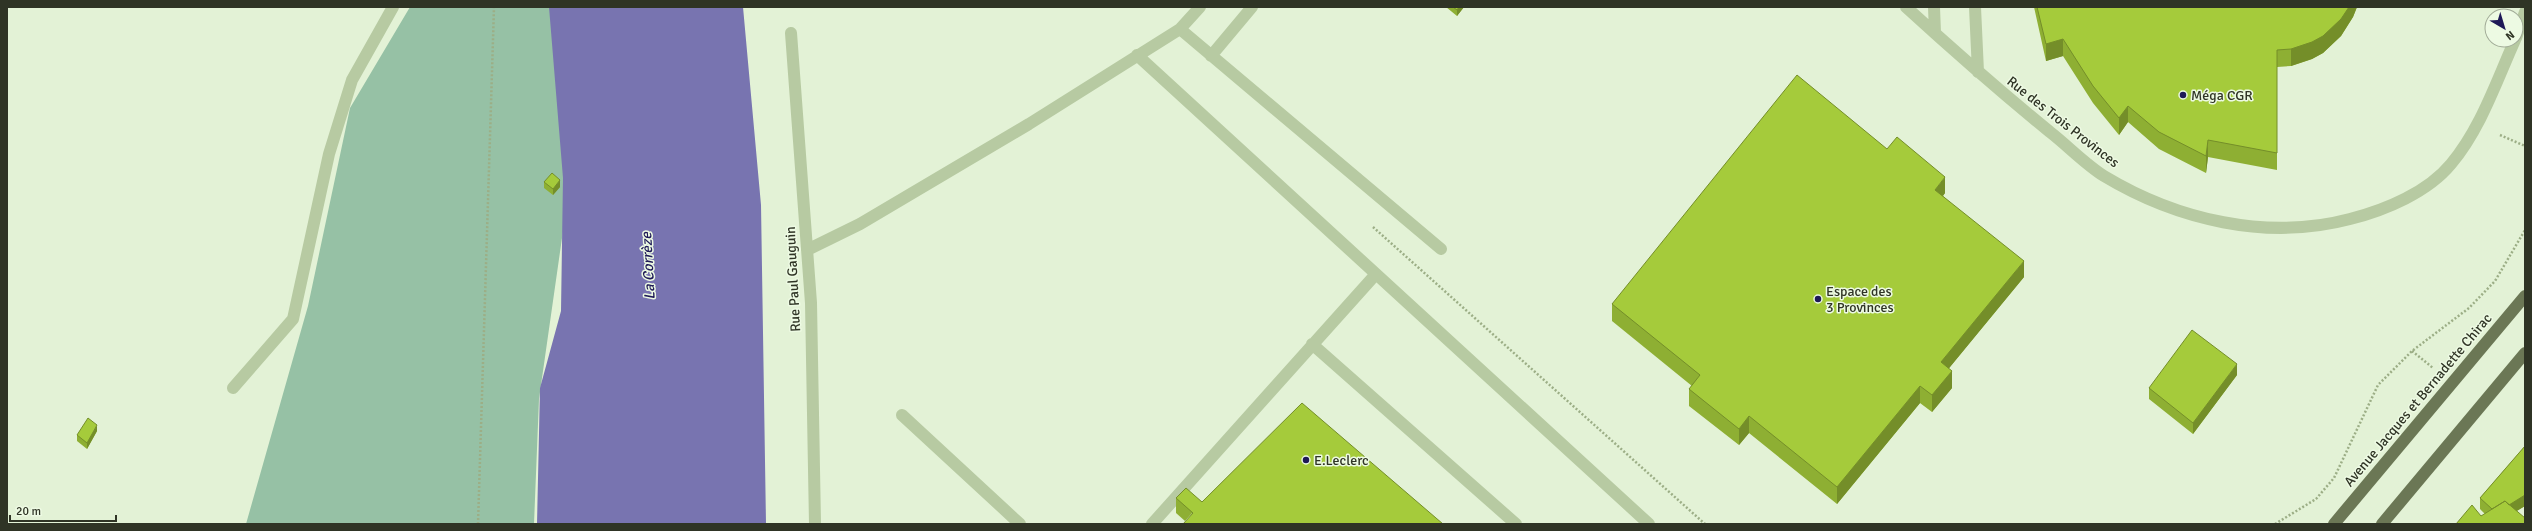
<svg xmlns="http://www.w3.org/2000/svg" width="2532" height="531" font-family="Signika,sans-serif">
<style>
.green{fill:#96c1a5}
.water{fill:#7874b0}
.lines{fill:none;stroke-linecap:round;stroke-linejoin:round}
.path{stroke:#9cae86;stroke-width:2.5;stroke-dasharray:2 2;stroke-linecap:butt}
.minor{stroke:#b7caa2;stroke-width:12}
.major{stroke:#6b7755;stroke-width:12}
.wall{fill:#8eaf33}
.shaded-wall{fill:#748e29}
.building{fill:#a5cb3b;stroke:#748e29}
.poi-dot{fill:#1e1957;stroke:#edfae3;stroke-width:1.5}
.labels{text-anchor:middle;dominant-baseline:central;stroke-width:3;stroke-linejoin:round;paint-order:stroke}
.poi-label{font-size:14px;fill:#2f3425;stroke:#edfae3;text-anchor:start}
.street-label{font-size:14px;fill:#2f3425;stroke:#edfae3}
.water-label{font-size:15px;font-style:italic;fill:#1e1957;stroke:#edfae3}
</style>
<rect width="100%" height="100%" fill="#e3f2d6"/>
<!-- green -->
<path class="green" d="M410 7H595L539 399 534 524H246L308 306 350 108Z"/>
<!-- water -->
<path class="water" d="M549 7H743L761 205 766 524H537L540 388 561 311 563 178Z"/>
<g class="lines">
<!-- path -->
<path class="path" d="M2500 135 2525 146
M1373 227 1705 524
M2412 351 2433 368
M478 524 494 7
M2275 524 2316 499 2334 478 2378 385 2412 351 2469 308 2495 281 2525 230"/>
<!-- minor -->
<path class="minor" d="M1906 7C1953 50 2001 92 2050 132 2068 146 2085 164 2104 176 2177 220 2267 241 2350 219 2386 210 2428 192 2451 164 2481 128 2496 82 2515 40
M1934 7 1935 33
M1975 7 1978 72
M1180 29 1441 249
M791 33 811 303 815 524
M2516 38 2525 12
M1137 55 1649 524
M1211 56 1252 7
M807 250 860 224 1029 124 1180 29 1200 7
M1312 344 1516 524
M233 388 293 319 329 154 352 80 393 7
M902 415 1020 524
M1152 524 1376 274"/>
<!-- major -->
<path class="major" d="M2334 524 2525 296
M2382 524 2525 353"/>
</g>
<!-- wall -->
<path class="wall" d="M1446 7H1464L1457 16Z
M2034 7H2357L2353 17 2341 36 2323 53 2312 59 2291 66 2277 67V170L2208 157 2206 173 2159 149 2128 122 2119 135 2093 103 2063 56 2046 61Z
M1887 149 1945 193 1943 196 2024 277 1949 368 1952 388 1932 412 1920 403 1837 504 1749 433 1739 445 1689 406V389L1692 386 1612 321V304Z
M544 182 560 187 553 195 544 188Z
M2237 375 2193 434 2149 399V388Z
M97 431 87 449 77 441V435Z
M2525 446V506L2516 511 2481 516 2485 514 2480 509V498Z
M1176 498 1202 502 1185 521 1176 513Z"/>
<!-- shaded-wall -->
<path class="shaded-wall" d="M1459 7H1464L1457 16V10Z
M2349 7H2357L2353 17 2341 36 2323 53 2312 59 2291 66V49Z
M2063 39V56L2046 61V44Z
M2128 106V122L2119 135V118Z
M2208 140V157L2206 173V156Z
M1945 177V193L1935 206V190Z
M560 180V187L553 195V189Z
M2024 261V277L1941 378V362Z
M2237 364V375L2193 434V423Z
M1952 371V388L1932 412V395Z
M1920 386V403L1837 504V487Z
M1749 416V433L1739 445V429Z
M97 425V431L87 449V443Z
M2525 495V506L2496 524V513Z"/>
<!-- building -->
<path class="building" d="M1453 7H1459L1457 10Z
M2037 7H2349L2341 19 2323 36 2312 42 2291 49 2277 50V153L2208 140 2206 156 2159 132 2128 106 2119 118 2093 86 2063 39 2046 44Z
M1797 75 1887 149 1897 137 1945 177 1935 190 2024 261 1941 362 1952 371 1932 395 1920 386 1837 487 1749 416 1739 429 1689 389 1700 375 1612 304Z
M552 173 560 180 553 189 544 182Z
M2192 330 2237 364 2193 423 2149 388Z
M1302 403 1443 524H1183L1193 513 1176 498 1186 488 1202 502Z
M88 418 97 425 87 443 77 435Z
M2525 446V495L2509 505 2505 501 2492 509 2480 498Z
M2505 501 2525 518V524H2456L2472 505 2481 516Z"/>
<!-- markers -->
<g class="poi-dot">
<circle cx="2183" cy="95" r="4"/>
<circle cx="1818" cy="299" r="4"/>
<circle cx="1306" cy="460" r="4"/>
</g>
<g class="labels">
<!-- poi labels -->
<g class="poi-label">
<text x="2191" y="95">Méga CGR</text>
<text x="1826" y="291">Espace des<tspan x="1826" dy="16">3 Provinces</tspan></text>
<text x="1314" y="460">E.Leclerc</text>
</g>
<!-- street labels -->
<g class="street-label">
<text transform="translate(2063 122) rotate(38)">Rue des Trois Provinces</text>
<text transform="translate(793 279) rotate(-93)">Rue Paul Gauguin</text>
<text transform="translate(2418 400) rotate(-50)">Avenue Jacques et Bernadette Chirac</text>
</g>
<!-- water labels -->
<g class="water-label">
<text transform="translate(648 266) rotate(-93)">La Corrèze</text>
</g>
</g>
<!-- border -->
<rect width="2532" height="531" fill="none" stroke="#2f3425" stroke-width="16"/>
<!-- north arrow -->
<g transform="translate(2504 28) rotate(142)"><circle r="19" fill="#edfae3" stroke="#a1ab97"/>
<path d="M0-3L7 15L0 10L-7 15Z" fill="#1e1957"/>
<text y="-6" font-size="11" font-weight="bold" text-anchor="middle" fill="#2f3425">N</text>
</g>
<!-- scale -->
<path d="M10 515v6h106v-6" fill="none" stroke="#2f3425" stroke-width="2"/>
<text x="16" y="515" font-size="12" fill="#2f3425" stroke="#edfae3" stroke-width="3" paint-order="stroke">20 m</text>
</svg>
